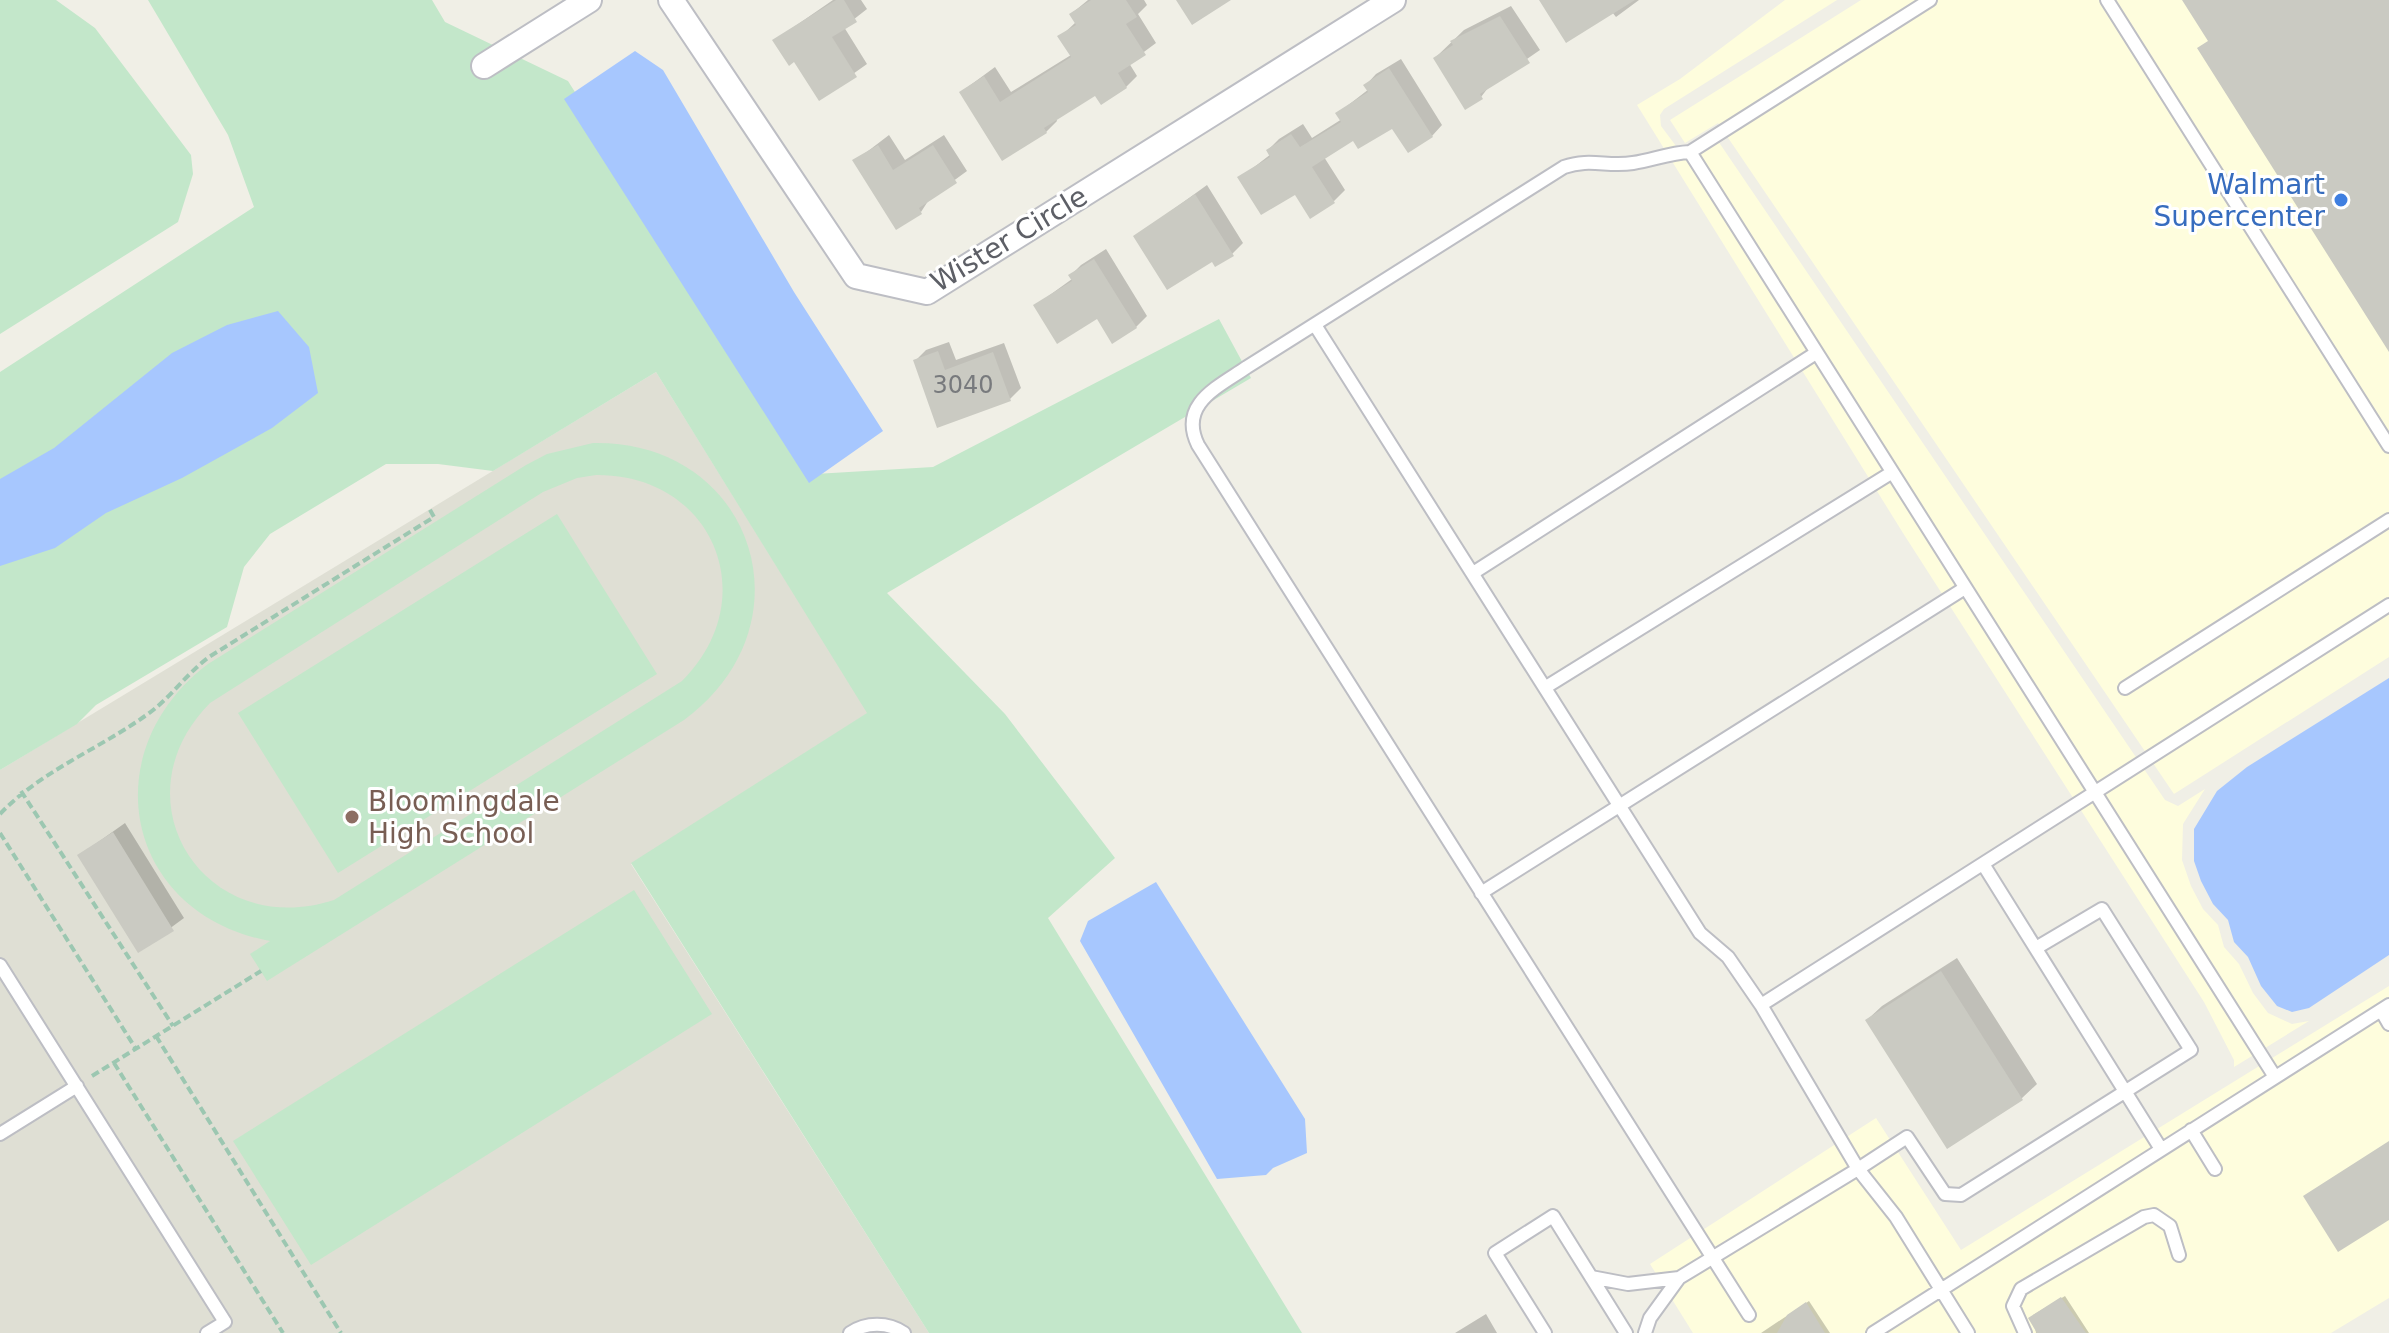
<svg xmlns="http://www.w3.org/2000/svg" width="2389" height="1333" font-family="'DejaVu Sans',sans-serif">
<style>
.commercial{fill:#fefddd}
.education{fill:#dfdfd4}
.green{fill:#c3e7ca;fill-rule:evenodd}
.water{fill:#a7c7fe}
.shadow{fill:#0003}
.building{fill:#cacac2}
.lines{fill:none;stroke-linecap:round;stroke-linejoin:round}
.service-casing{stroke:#bdbec4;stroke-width:16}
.minor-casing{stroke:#bdbec4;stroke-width:28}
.path{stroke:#9cc7b1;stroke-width:4;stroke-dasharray:8 4;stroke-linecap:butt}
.service{stroke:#fff;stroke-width:12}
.minor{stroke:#fff;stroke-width:24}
.shop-dot{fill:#3f7fe0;stroke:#fff;stroke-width:3}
.education-dot{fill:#8d6e63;stroke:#fff;stroke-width:3}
.labels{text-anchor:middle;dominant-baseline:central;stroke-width:6;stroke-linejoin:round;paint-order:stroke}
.number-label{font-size:24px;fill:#787a7d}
.shop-label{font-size:28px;fill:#366cbe;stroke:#fff;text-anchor:end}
.street-label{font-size:28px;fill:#5d5f66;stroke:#fff}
.education-label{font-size:28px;fill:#785e54;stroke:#fff;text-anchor:start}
</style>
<rect width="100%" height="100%" fill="#f0efe6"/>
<!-- commercial -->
<path class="commercial" d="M1785 0H1837L1664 109 1660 115 1661 126 1682 154 1716 138 2165 800 2178 806 2205 789 2183 824 2182 860 2191 886 2203 909 2218 925 2224 947 2239 964 2253 993 2268 1013 2292 1024 2309 1021 2234 1067V1060L2204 1002 1903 533 1637 105 1680 79Z
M1861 0H2389V657L2174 794 1718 123 1685 143 1670 120Z
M2389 986V1298L2331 1333H1693L1650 1264 1876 1118 1961 1250Z"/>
<!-- education -->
<path class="education" d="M656 372 868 713 631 864 929 1333H0V770Z"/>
<!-- green -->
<path class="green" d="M0 0H56L95 28 191 155 193 174 178 222 0 334Z
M148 0H432L445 22 568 81 815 474 933 467 1219 319 1251 378 887 593 1005 714 1115 858 1048 918 1302 1333H929L631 863 867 713 656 372 493 471 438 464H386L270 534 244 567 227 627 96 705 77 724 0 770V372L254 207 228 135Z
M593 443C754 440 814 625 684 720L267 981 250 954 270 941C125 914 92 752 208 664L526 465 547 454ZM596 475C713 474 765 598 682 681L334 900C205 942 114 800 210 703L543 492 577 478Z
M557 514 657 674 338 873 238 713Z
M634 890 712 1014 311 1265 233 1141Z"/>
<!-- water -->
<path class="water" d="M635 51 663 70 794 292 883 431 809 483 564 99Z
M278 311 309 347 318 393 272 428 182 478 106 513 55 548 0 566V479L54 448 172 353 227 325Z
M2389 678V955L2309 1008 2292 1012 2277 1006 2261 986 2248 957 2234 942 2228 920 2213 904 2201 881 2194 861V829L2217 791 2247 767Z
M1156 882 1305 1119 1307 1153 1273 1168 1266 1175 1217 1179 1080 941 1088 921Z"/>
<!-- shadow -->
<path class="shadow" d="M833 0H861L867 9 844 27 867 64 819 98 795 59 775 40Z
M1088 0H1144L1147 5 1138 14 1156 43 1129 63 1137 76 1126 87 1095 93 1056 118 1057 121 1046 132 1003 159 961 92 995 67 1011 92 1071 55 1060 37 1076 22 1071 14Z
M1542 0H1639L1616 17 1612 12Z
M1511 6 1540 50 1491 84 1481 97 1435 58 1464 30Z
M1401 59 1442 125 1432 136 1393 126 1354 138 1324 157 1345 190 1334 201 1240 178 1271 154 1268 150 1279 139 1303 124 1312 138 1342 119 1338 113 1369 89 1366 85 1376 74Z
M889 135 905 160 944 135 967 171 930 198 921 212 855 161Z
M1207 185 1243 243 1232 254 1212 259 1135 237Z
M1106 249 1147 316 1136 327 1036 305 1072 279 1070 276 1081 265Z
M949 342 956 360 1004 343 1021 388 1010 399 915 361 926 350Z
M125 823 184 918 139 951 80 855Z
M1957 958 2037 1084 2022 1098 1948 1146 1867 1020 1882 1006Z
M2065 1296 2089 1333H2036L2033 1315Z
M1809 1301 1830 1333H1761Z
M1486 1314 1497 1333H1455Z"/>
<!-- building -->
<path class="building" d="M836 0H844L857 22 832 37 857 77 819 101 794 62 789 66 772 40Z
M1091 0H1126L1137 17 1126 24 1146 55 1118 73 1127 88 1101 105 1095 96 1044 128 1047 133 1002 161 959 92 984 76 1000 102 1071 57 1057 36 1076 25 1069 14Z
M1176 0H1231L1192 25Z
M1539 0H1635L1566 43Z
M2182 0H2389V352L2197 48 2208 41Z
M1500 16 1530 63 1480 94 1483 99 1465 110 1433 58 1453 45 1450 41Z
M1389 68 1433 137 1408 153 1392 129 1358 149 1353 141 1312 167 1335 203 1310 219 1295 195 1261 215 1237 177 1270 157 1266 150 1291 134 1300 147 1341 122 1335 113 1368 92 1363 85Z
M878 145 893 170 933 145 957 183 919 208 922 214 896 230 852 160Z
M1195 194 1234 256 1215 267 1212 262 1167 290 1133 236Z
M1094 259 1137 328 1112 344 1097 319 1057 344 1033 305 1072 281 1068 275Z
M938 351 945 370 993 352 1011 401 937 428 913 360Z
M113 832 174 931 138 953 77 855Z
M1941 971 2023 1100 1947 1149 1865 1020Z
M2389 1141V1220L2338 1252 2303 1196Z
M2061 1297 2086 1333H2037L2028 1318Z
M1806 1302 1825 1333H1777L1787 1315Z"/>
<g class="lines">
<defs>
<path id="service" d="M2107 0 2389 446
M1690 152 2275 1077
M1315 325 1700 933 1728 957 1761 1005 1858 1169 1907 1137 1945 1194 1961 1195 2191 1050 2102 909 2036 948
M1473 573 1816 353
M1546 687 1891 473
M2125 688 2389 520
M1983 864 2161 1149
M1481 893 1965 588
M0 965 225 1322 207 1333
M1761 1005 2389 605
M2381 1010 2389 1024
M2191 1130 2215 1169
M0 1134 77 1086
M1591 1277 1628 1284 1679 1278
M1749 1315 1198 445C1178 404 1218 387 1247 367L1564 167C1589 158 1608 167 1633 163 1653 160 1669 153 1690 152L1930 0
M850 1333C866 1322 888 1322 904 1333
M1545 1333 1495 1253 1553 1216 1626 1333
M1645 1333 1650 1318 1679 1278 1858 1169 1896 1217 1968 1333
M1873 1333 2389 1005
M2025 1333 2013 1306 2021 1289 2144 1217 2154 1215 2170 1226 2179 1255"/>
<path id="minor" d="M671 0 856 276 927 292 1393 0
M484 66 589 0"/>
</defs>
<!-- service casing -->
<use href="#service" class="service-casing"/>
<!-- minor casing -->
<use href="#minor" class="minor-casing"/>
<!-- path -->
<path class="path" d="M21 791 173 1026
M0 814C41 771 97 750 145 716 169 700 185 675 209 657L434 517 429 508
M0 833 136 1049
M156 1036 341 1333
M114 1063 283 1333
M92 1076 261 971"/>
<!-- service -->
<use href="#service" class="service"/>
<!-- minor -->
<use href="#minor" class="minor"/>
</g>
<!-- markers -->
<circle class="shop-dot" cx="2341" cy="200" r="8"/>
<circle class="education-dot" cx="352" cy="817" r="8"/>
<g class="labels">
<!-- number labels -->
<g class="number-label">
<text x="963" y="385">3040</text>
</g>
<!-- shop labels -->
<g class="shop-label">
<text x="2325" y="184">Walmart<tspan x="2325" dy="32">Supercenter</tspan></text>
</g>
<!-- street labels -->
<g class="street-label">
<text transform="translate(1009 239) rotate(-31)">Wister Circle</text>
</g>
<!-- education labels -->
<g class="education-label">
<text x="368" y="801">Bloomingdale<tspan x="368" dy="32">High School</tspan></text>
</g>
</g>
</svg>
